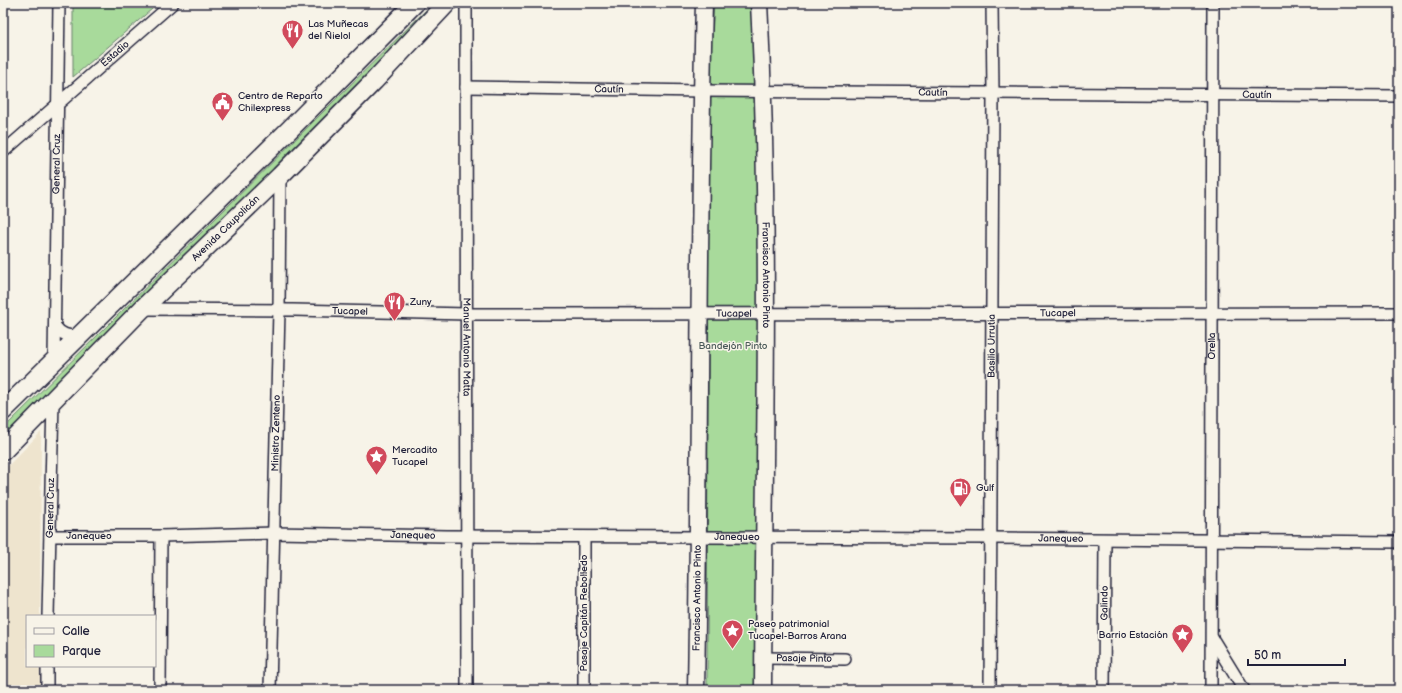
<svg xmlns="http://www.w3.org/2000/svg" width="1402" height="693" font-family="'Balsamiq Sans',sans-serif">
<style>
.built{fill:#eee4ce}
.green{fill:#a8da9b;stroke:#657e6b}
.lines{fill:none;stroke-linecap:round;stroke-linejoin:round}
.minor-casing{stroke:#22223b;stroke-width:14}
.secondary-casing{stroke:#22223b;stroke-width:19}
.primary-casing{stroke:#22223b;stroke-width:21}
.minor{stroke:#f7f3e8;stroke-width:11}
.secondary{stroke:#f7f3e8;stroke-width:16}
.primary{stroke:#f7f3e8;stroke-width:18}
.labels{text-anchor:middle;dominant-baseline:central;stroke-width:3;stroke-linejoin:round;paint-order:stroke}
.poi-label{font-size:10px;fill:#22223b;stroke:#f7f3e8;text-anchor:start}
.street-label{font-size:10px;fill:#22223b;stroke:#f7f3e8}
.park-label{font-size:10px;fill:#4a5958;stroke:#f7f3e8}
</style>
<rect width="100%" height="100%" fill="#f7f3e8"/>
<filter id="ink" filterUnits="userSpaceOnUse"><feTurbulence type="fractalNoise" baseFrequency=".025" numOctaves="2"/><feDisplacementMap in="SourceGraphic" scale="8" xChannelSelector="R" yChannelSelector="G"/><feConvolveMatrix kernelMatrix="1 2 1 2 8 2 1 2 1" color-interpolation-filters="sRGB"/></filter>
<g filter="url(#ink)">
<!-- built -->
<path class="built" d="M41 432 40 616H27V666H40V690H3V471Z"/>
<!-- green -->
<path class="green" d="M73 3H159L73 77Z
M433 3H443L3 445V429Z
M714 3H753L759 123 758 690H707L709 113 710 70Z"/>
<g class="lines">
<defs>
<g id="minor">
<path id="s1" d="M466 3 467 690"/>
<path id="s2" d="M466 87 702 91 1399 96"/>
<path id="s3" d="M3 152 173 3"/>
<path id="s4" d="M142 309 293 310 467 314 1399 313"/>
<path d="M55 326C61 335 68 336 78 336"/>
<path id="s5" d="M54 360 59 3"/>
<path id="s6" d="M50 536H161L274 533 447 536 990 538 1399 542"/>
<path d="M584 537V690"/>
<path id="s7" d="M48 616 53 401"/>
<path d="M1212 638 1244 690"/>
<path id="s8" d="M763 658 845 659"/>
<path d="M47 690V666"/>
<path d="M160 690 161 536"/>
<path id="s9" d="M270 690 279 310 280 176"/>
<path id="s10" d="M990 690 993 93 992 3"/>
<path id="s11" d="M1104 690 1105 540"/>
<path id="s12" d="M1211 690 1213 3"/>
</g>
<g id="secondary">
<path id="s13" d="M759 3C771 232 764 461 763 690"/>
<path id="s14" d="M696 690C700 461 698 232 704 3"/>
</g>
<g id="primary">
<path d="M3 411 291 128 415 3"/>
<path id="s15" d="M3 451 142 309 280 176 374 81 447 3"/>
</g>
</defs>
<!-- minor casing -->
<use href="#minor" class="minor-casing"/>
<!-- secondary casing -->
<use href="#secondary" class="secondary-casing"/>
<!-- primary casing -->
<use href="#primary" class="primary-casing"/>
<!-- minor -->
<use href="#minor" class="minor"/>
<!-- secondary -->
<use href="#secondary" class="secondary"/>
<!-- primary -->
<use href="#primary" class="primary"/>
</g>
</g>
<!-- icons -->
<defs>
<symbol id="restaurant-pin" viewBox="-11 -11 22 30"><path d="M0 17L-7.5 6A9.5 9.5 0 1 1 7.5 6Z" fill="#d1495b" stroke="#f7f3e8"/><path d="M-5-6h1v4h1v-4h1v4h1v-4h1v5L-1.5 .5V6h-2V.5L-5-1ZM5-6V6H3V1.5H1.5Q1.5-4 5-6Z" fill="#fff"/></symbol>
<symbol id="civic-pin" viewBox="-11 -11 22 30"><path d="M0 17L-7.5 6A9.5 9.5 0 1 1 7.5 6Z" fill="#d1495b" stroke="#f7f3e8"/><path d="M-.6-6.5H3V-4.5H.6V-3L4-1V1h2V6H-6V1h2V-1L-.6-3ZM-1.2 2.5V6h2.4V2.5Z" fill="#fff"/></symbol>
<symbol id="sight-pin" viewBox="-11 -11 22 30"><path d="M0 17L-7.5 6A9.5 9.5 0 1 1 7.5 6Z" fill="#d1495b" stroke="#f7f3e8"/><path d="M0-6L1.8-2.2L6-1.7L2.9 1.2L3.7 5.4L0 3.3L-3.7 5.4L-2.9 1.2L-6-1.7L-1.8-2.2Z" fill="#fff"/></symbol>
<symbol id="fuel-pin" viewBox="-11 -11 22 30"><path d="M0 17L-7.5 6A9.5 9.5 0 1 1 7.5 6Z" fill="#d1495b" stroke="#f7f3e8"/><path d="M-5.5-6h7V0h2V4h1.3V-2.5L3-4.5l.8-.8L6-3V5H2.5V1h-1V6h-7ZM-4.2-4.7v3.2H.2V-4.7Z" fill="#fff"/></symbol>
</defs>
<g fill-rule="evenodd">
<use href="#restaurant-pin" x="280" y="18" width="25" height="34"/>
<use href="#civic-pin" x="210" y="90" width="25" height="34"/>
<use href="#restaurant-pin" x="382" y="290" width="25" height="34"/>
<use href="#sight-pin" x="364" y="444" width="25" height="34"/>
<use href="#fuel-pin" x="948" y="476" width="25" height="34"/>
<use href="#sight-pin" x="720" y="618" width="25" height="34"/>
<use href="#sight-pin" x="1170" y="622" width="25" height="34"/>
</g>
<g class="labels">
<!-- poi labels -->
<g class="poi-label">
<text x="308" y="24">Las Muñecas<tspan x="308" dy="12">del Ñielol</tspan></text>
<text x="238" y="96">Centro de Reparto<tspan x="238" dy="12">Chilexpress</tspan></text>
<text x="410" y="302">Zuny</text>
<text x="392" y="450">Mercadito<tspan x="392" dy="12">Tucapel</tspan></text>
<text x="976" y="488">Gulf</text>
<text x="748" y="624">Paseo patrimonial<tspan x="748" dy="12">Tucapel-Barros Arana</tspan></text>
<text x="1168" y="635" text-anchor="end">Barrio Estación</text>
</g>
<!-- street labels -->
<g class="street-label">
<text stroke="none"><textPath href="#s3" startOffset="149">Estadio</textPath></text>
<text stroke="none"><textPath href="#s2" startOffset="143">Cautín</textPath></text>
<text stroke="none"><textPath href="#s2" startOffset="467">Cautín</textPath></text>
<text stroke="none"><textPath href="#s2" startOffset="791">Cautín</textPath></text>
<text stroke="none"><textPath href="#s5" startOffset="196">General Cruz</textPath></text>
<text stroke="none"><textPath href="#s15" startOffset="315">Avenida Caupolicán</textPath></text>
<text stroke="none"><textPath href="#s13" startOffset="272">Francisco Antonio Pinto</textPath></text>
<text stroke="none"><textPath href="#s4" startOffset="208">Tucapel</textPath></text>
<text stroke="none"><textPath href="#s4" startOffset="592">Tucapel</textPath></text>
<text stroke="none"><textPath href="#s4" startOffset="916">Tucapel</textPath></text>
<text stroke="none"><textPath href="#s1" startOffset="344">Manuel Antonio Matta</textPath></text>
<text stroke="none"><textPath href="#s10" startOffset="344">Basilio Urrutia</textPath></text>
<text stroke="none"><textPath href="#s12" startOffset="344">Orella</textPath></text>
<text stroke="none"><textPath href="#s9" startOffset="257">Ministro Zenteno</textPath></text>
<text stroke="none"><textPath href="#s7" startOffset="108">General Cruz</textPath></text>
<text stroke="none"><textPath href="#s6" startOffset="363">Janequeo</textPath></text>
<text stroke="none"><textPath href="#s6" startOffset="39">Janequeo</textPath></text>
<text stroke="none"><textPath href="#s6" startOffset="687">Janequeo</textPath></text>
<text stroke="none"><textPath href="#s6" startOffset="1011">Janequeo</textPath></text>
<text stroke="none"><textPath href="#s14" startOffset="92">Francisco Antonio Pinto</textPath></text>
<text stroke="none"><textPath href="#s11" startOffset="87">Galindo</textPath></text>
<text transform="translate(584 613) rotate(-90)">Pasaje Capitán Rebolledo</text>
<text stroke="none"><textPath href="#s8" startOffset="41">Pasaje Pinto</textPath></text>
</g>
<!-- park labels -->
<g class="park-label">
<text x="733" y="346">Bandejón Pinto</text>
</g>
</g>
<!-- margin -->
<rect width="1402" height="693" fill="none" stroke="#f7f3e8" stroke-width="16"/>
<rect x="8" y="8" width="1386" height="677" fill="none" stroke="#22223b" stroke-width="1.5" filter="url(#ink)"/>
<!-- legend -->
<rect x="26" y="615" width="130" height="52" fill="#f7f3e8" stroke="#a29fa3"/>
<rect x="34" y="628" width="20" height="6" fill="#f7f3e8" stroke="#a29fa3"/>
<text x="62" y="635" font-size="12" fill="#22223b">Calle</text>
<rect x="34" y="645" width="20" height="12" fill="#a8da9b" stroke="#a29fa3"/>
<text x="62" y="655" font-size="12" fill="#22223b">Parque</text>
<!-- scale -->
<path d="M1248 659v6h97v-6" fill="none" stroke="#22223b" stroke-width="2"/>
<text x="1254" y="659" font-size="12" fill="#22223b" stroke="#f7f3e8" stroke-width="3" paint-order="stroke">50 m</text>
</svg>
